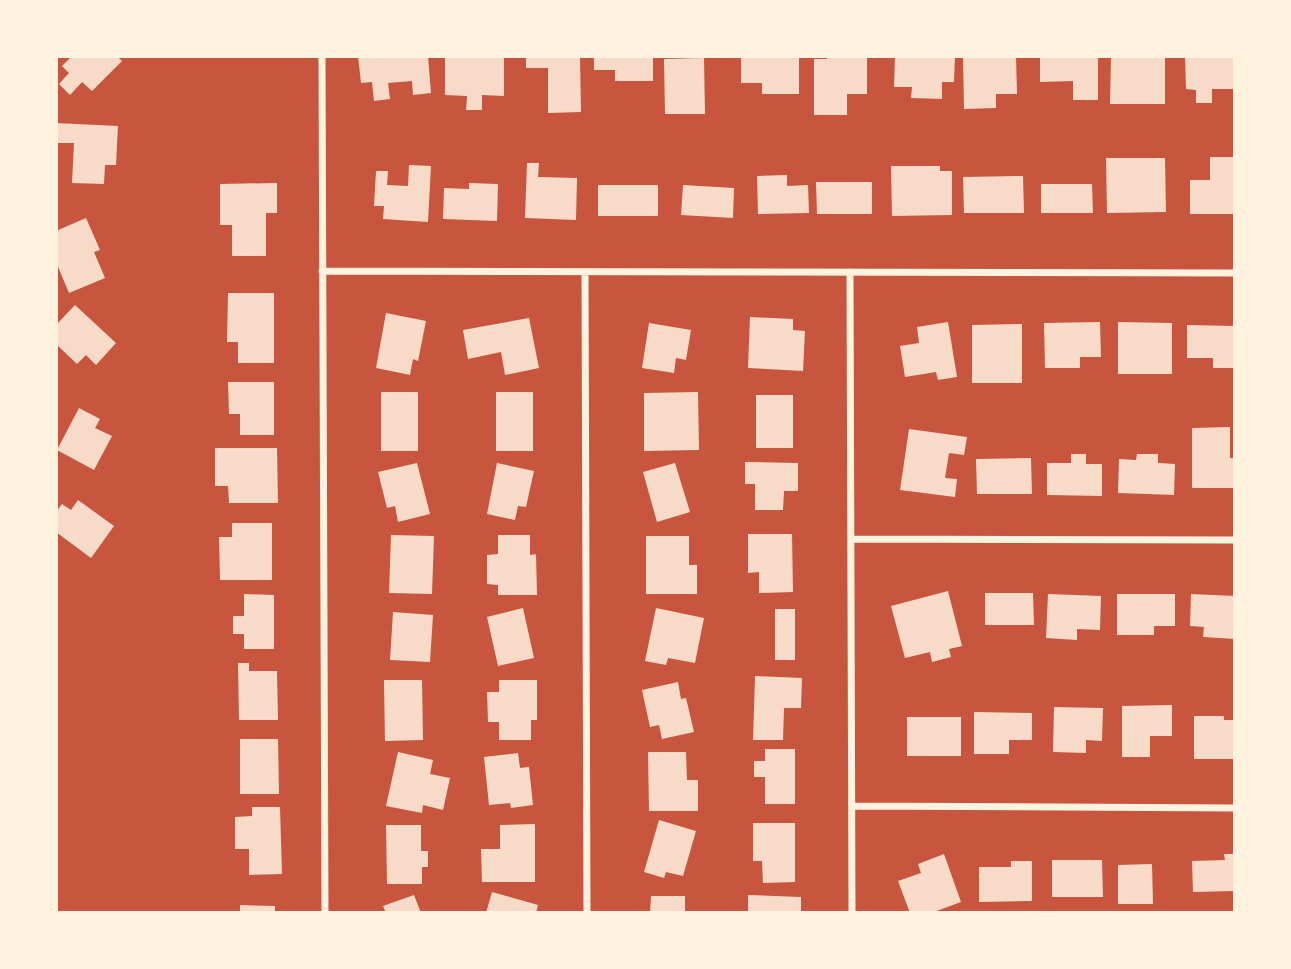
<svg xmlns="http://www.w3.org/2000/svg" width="1291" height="969" font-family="Rubik,sans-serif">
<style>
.building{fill:#f7dbc8}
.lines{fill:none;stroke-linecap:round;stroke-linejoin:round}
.minor{stroke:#fff3e0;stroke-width:7}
</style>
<rect width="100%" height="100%" fill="#c8553d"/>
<!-- building -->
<path class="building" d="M72 56H117L122 61 92 91 82 82 70 95 59 84 69 73 62 66Z
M358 56H428L431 93 413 95 412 81 388 83 390 99 374 101 372 82 361 83Z
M445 56H504V96L482 95V110H466L467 96 445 95Z
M526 56H580L581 112 548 113V68H526Z
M594 56H653V81H615V70H594Z
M741 56H799V94H762V83H741Z
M827 56H867V94H847V115H814V59H827Z
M895 56H955L954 82H942V99L911 98 912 87H894Z
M963 56H1016L1017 94H996V108L964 109Z
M1040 56H1098V100H1073V81L1040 82Z
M1111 56H1165V104H1110Z
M1185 56H1235V89H1212V103H1196V90L1186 89Z
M704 58 705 114H665L664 59Z
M56 123 118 126 116 165H105L104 184 72 183 74 143H56Z
M1210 157H1235V214H1190V180H1210Z
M1106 158H1165L1166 212 1107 213Z
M527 163H539L538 177 577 178 576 220 525 218Z
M409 165 431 166 428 222 383 219 384 206H374L376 171H388L387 185 408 186Z
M891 166H940V171H952V215L892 216Z
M787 175V186L808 185 809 213 758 214 757 176Z
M1023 176 1024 213H964L963 177Z
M816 182H872V214H817Z
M277 183V213H266V256H232V225H220V184Z
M469 183 498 184 497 221 443 219 444 188 469 189Z
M1041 184H1092L1093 213H1041Z
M598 185H658V216H598Z
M683 185 734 188 733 218 681 215Z
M86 218 100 250 94 252 105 278 69 293 56 262V231Z
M228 293H274V363H238V342H227Z
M75 305 116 343 96 365 86 355 77 364 56 344V325Z
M386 313 426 321 418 361 413 359 410 375 376 368Z
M750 317 793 319V330L805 331 803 371 748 368Z
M529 318 539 368 505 375 501 352 468 359 463 330Z
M948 322 957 377 938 380 936 372 905 377 900 346 919 343 917 327Z
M1100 322 1101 357H1080V368H1045L1044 323Z
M1118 322 1172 323V374H1118Z
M649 323 691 330 686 360 676 358 674 373 642 368Z
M1022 324V383H972V325Z
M1187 325 1235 326 1234 368H1213V358H1187Z
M228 382H274V435H240V414H229Z
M381 392H418V451H381Z
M496 392H533V451H496Z
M698 392 699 450 644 451V393Z
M756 395H793V448H756Z
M79 408 100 419 95 428 112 436 94 470 57 450Z
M1230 427V458H1235V488H1192V428Z
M909 429 967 437 964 455 949 453 945 478 957 479 955 497 900 490Z
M215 448H277L278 503H229L228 486H215Z
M1071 454H1086V464H1102V496L1047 495V463H1071Z
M1137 454H1158V463L1175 464 1174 495 1118 493 1119 459 1136 460Z
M1031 458 1032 494H977L976 459Z
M745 462 798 463V491H784L783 510H755V484H745Z
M417 463 430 514 398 522 395 506 387 508 378 472Z
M497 463 534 471 526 507 518 506 515 520 487 514Z
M675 463 690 512 657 522 643 472Z
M78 500 114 526 91 558 56 532V512L62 504 71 510Z
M232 523H272V580H220L219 537H232Z
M748 534H792L793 592 759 593V572L748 573Z
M391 535 434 536 432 594 389 593Z
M498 535H530V555L536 554 537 595H498V585L487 584V555L498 554Z
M646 536H689V565H697V594H646Z
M948 591 962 646 949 649 951 657 932 662 930 652 905 658 891 606Z
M985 593H1033L1034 625H985Z
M244 594 274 595V649H244V634H233V616H244Z
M1048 594 1101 596 1100 630 1077 629V640L1046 638Z
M1117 594H1175V626H1154V635H1117Z
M1191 594 1235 596V639L1203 637 1204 627 1190 626Z
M523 608 534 658 498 666 487 617Z
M656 608 704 618 695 663 668 658 666 665 645 661Z
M775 609H795V660H775Z
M393 612 433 615 430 662 390 660Z
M238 663H249V671H277L278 720H239Z
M755 676 802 678 801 708H784L783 740H753Z
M384 680H422L423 740 385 741Z
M499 680H537V720H531V740H499V722H488L487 692H499Z
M678 682 681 699 686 698 694 732 662 739 659 725 650 727 642 690Z
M1172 705V736H1150V757H1122V706Z
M1054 707 1103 708 1102 741 1086 740V753L1053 752Z
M974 712 1032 713V740H1009V754H974Z
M1194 716H1224V720H1235V759H1194Z
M907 717H961V756H907Z
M240 739H278L279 794H240Z
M765 749H795V804H765V777H754V761H765Z
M398 752 433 760 430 774 450 778 443 810 423 805 422 813 386 806Z
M648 752H686L687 780H698V811H649Z
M518 753 520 768 529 767 533 805 511 808 510 803 489 805 484 757Z
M252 807H280L282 874 249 875V849H235V817L252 816Z
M659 820 696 831 683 876 666 872 664 878 644 872Z
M753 823H795V882L763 883 762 861H753Z
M535 824V882H482L481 849H500V825Z
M386 825H421V851H428V867H422V884H387Z
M944 854 961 902 931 913H910L898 881 921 873 918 864Z
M1224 854H1235V891L1193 892 1192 861 1225 860Z
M1052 860H1102L1103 897H1052Z
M1011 861H1032V901L979 902V867H1011Z
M1152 864 1153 904H1118V865Z
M492 892 538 905 536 913H486Z
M414 895 421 913H386L383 906Z
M748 895 801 897V913H748Z
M651 896H685V913H650Z
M240 905 275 906V913H240Z"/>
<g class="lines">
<!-- minor -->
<path class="minor" d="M322 56 325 913
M322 271 1235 273
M585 272 587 913
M850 272 852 913
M852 539 1235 540
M853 806 1235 808"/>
</g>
<!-- border -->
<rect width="1291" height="969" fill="none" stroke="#fff3e0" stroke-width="116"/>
</svg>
